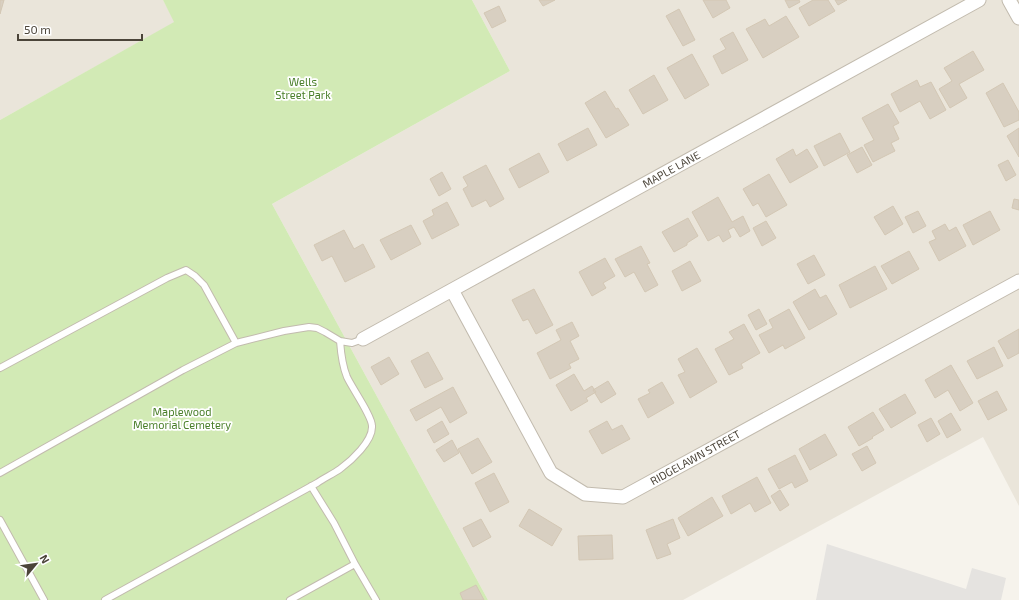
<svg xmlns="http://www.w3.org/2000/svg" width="1019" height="600" font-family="'Exo 2',sans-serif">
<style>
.residential{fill:#eae5da}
.green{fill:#d2eab5}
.parking{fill:#e5e3e0}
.building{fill:#d8cfc1;stroke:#d3c7b4}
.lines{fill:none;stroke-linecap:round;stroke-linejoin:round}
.lane-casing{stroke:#c2bbae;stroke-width:8}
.street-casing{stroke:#c2bbae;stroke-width:15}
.lane{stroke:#fff;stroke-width:6}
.street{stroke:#fff;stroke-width:13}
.labels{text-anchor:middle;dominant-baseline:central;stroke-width:3.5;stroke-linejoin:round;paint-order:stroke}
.park-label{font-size:11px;fill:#4a7f2a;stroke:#fff}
.street-label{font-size:11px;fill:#4b4439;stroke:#fff}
</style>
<rect width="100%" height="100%" fill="#f6f3ec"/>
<!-- residential -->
<path class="residential" d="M0 0H163L175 22 0 120Z
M472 0H1019V506L983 437 683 600H488L272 204 510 71Z"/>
<!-- green -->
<path class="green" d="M163 0H472L510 71 272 204 488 600H0V120L174 22Z"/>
<!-- parking -->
<path class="parking" d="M827 544 966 589 972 568 1006 578 1001 600H816Z"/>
<!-- building -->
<path class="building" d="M0 0H4L0 14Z
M539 0H555L543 6Z
M703 0H726L730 8 713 18Z
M785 0H799L800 2 789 8Z
M813 0H828L835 11 809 26 799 8Z
M835 0H847L838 5Z
M499 6 506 21 492 28 484 13Z
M679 9 695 40 683 46 666 16Z
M786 16 799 37 763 58 746 29 765 19 769 26Z
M733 32 748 60 722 74 713 56 726 49 720 39Z
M973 51 984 70 959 84 967 98 950 108 939 89 952 81 944 68Z
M692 54 709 85 685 99 667 68Z
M654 75 668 100 643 114 629 90Z
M917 80 920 87 931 82 946 110 930 119 920 101 900 112 891 94Z
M1003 83 1019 112V120L1004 127 986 93Z
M605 91 616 109 618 108 629 125 606 138 585 103Z
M888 104 899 123 893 126 899 139 891 143 895 151 873 162 864 145 874 140 862 118Z
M588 128 597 145 567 161 558 144Z
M1019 128V157L1007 136Z
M840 133 850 152 824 166 814 146Z
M862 147 872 165 857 173 847 155Z
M793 149 796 156 807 149 818 167 790 183 776 159Z
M539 153 549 172 519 188 509 169Z
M1008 160 1016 175 1006 181 998 165Z
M486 165 504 199 490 207 486 200 472 207 463 189 468 186 463 177Z
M442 172 451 189 439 196 430 179Z
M769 174 787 205 766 217 758 203 753 206 743 189Z
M718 197 732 222 743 216 750 231 740 237 734 227 728 230 731 237 723 242 719 235 708 241 692 212Z
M1014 199 1019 200V210L1012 208Z
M447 202 459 225 432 239 423 221 434 215 432 210Z
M893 206 903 224 885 235 874 217Z
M918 211 926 226 913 233 905 217Z
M990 211 1000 230 973 245 963 225Z
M688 218 698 236 687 243V245L674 252 662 232Z
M766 221 776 238 762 246 753 228Z
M945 224 949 231 956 227 966 246 939 261 929 242 936 239 932 231Z
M411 225 421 244 391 260 380 240Z
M344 230 354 249 363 244 375 267 345 282 332 256 322 261 314 245Z
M641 246 650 263 647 264 658 285 645 292 634 272 625 277 615 259Z
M909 251 919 269 892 284 881 266Z
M814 255 825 275 808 284 797 264Z
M605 258 615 276 603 283 606 288 592 296 579 272Z
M690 261 701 281 682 291 672 271Z
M875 266 887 289 850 308 839 285Z
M534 289 553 325 536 334 528 319 523 321 512 300Z
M815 289 820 298 826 295 837 314 809 330 793 302Z
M759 309 767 324 756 330 748 315Z
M789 309 805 338 785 349 783 345 769 353 759 335 773 328 769 320Z
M572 322 579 336 570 341 579 359 569 364 571 368 550 379 537 353 561 340 556 330Z
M744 324 760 353 741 364 743 368 729 375 715 349 734 339 729 332Z
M1019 329V353L1008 359 998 341Z
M994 347 1003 366 977 379 967 361Z
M697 348 717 382 690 398 678 375 685 372 678 359Z
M428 352 443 379 425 388 411 361Z
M389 357 399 374 381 385 371 367Z
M951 365 973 403 960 411 948 390 935 398 925 380Z
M574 374 584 391 592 386 596 392 586 398 588 401 571 411 556 385Z
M608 381 616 394 601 403 593 390Z
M662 382 674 403 648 418 638 399 650 393 648 390Z
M453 387 467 413 450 423 441 407 416 421 410 410Z
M997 391 1007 410 988 420 978 401Z
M905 394 916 413 891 428 879 409Z
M873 412 884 430 872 437 873 438 859 446 848 427Z
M951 413 961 430 947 438 938 421Z
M931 418 940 434 927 442 918 425Z
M442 421 449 434 434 443 427 430Z
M607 421 612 430 622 425 630 439 602 454 589 431Z
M825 434 837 455 810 470 799 449Z
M478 438 492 462 472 474 458 449Z
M452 440 459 453 444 462 436 450Z
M867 446 876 463 862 471 852 454Z
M795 455 808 481 795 488 792 482 779 489 768 469Z
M494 473 509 502 490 512 475 483Z
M757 477 771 503 755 512 750 503 731 514 722 496Z
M780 490 789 505 780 511 771 496Z
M712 497 723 516 688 536 678 518Z
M529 509 562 529 552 546 519 526Z
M481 519 491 537 473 547 463 528Z
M673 519 680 538 667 544 671 554 657 559 646 530Z
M612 535 613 559 579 560 578 536Z
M476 585 484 600H463L460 593Z"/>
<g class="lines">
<defs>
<path id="lane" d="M0 368 167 278 186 270 195 276 204 285 236 343
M0 473 183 370 236 343 284 331 309 327 317 328 325 332 340 341 352 343 363 339
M0 520 44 600
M355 564 376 600
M105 600 317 483C324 478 333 474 340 469 351 461 373 441 372 426 372 416 352 388 347 377 342 365 341 354 340 341
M290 600 355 564 334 523 311 486"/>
<path id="street" d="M1009 0 1019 18
M452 290 551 473 585 494 623 497 1019 281
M363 339 452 290 979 0"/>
</defs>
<!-- lane casing -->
<use href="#lane" class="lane-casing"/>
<!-- street casing -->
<use href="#street" class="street-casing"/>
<!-- lane -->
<use href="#lane" class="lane"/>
<!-- street -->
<use href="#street" class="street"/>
</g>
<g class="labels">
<!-- park labels -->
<g class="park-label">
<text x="303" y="81">Wells<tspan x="303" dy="13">Street Park</tspan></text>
<text x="182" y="411">Maplewood<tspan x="182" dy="13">Memorial Cemetery</tspan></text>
</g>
<!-- street labels -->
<g class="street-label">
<text transform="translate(671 169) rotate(-29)">MAPLE LANE</text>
<text transform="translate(695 457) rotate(-29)">RIDGELAWN STREET</text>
</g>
</g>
<!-- north arrow -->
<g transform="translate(36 564) rotate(61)" stroke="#ffffff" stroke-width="3" paint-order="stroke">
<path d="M0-3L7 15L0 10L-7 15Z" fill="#4b4439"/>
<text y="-6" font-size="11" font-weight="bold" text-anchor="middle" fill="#4b4439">N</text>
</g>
<!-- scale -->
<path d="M18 34v6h124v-6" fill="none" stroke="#4b4439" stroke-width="2"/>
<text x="24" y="34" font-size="12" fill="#4b4439" stroke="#ffffff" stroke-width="3" paint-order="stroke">50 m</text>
</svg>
